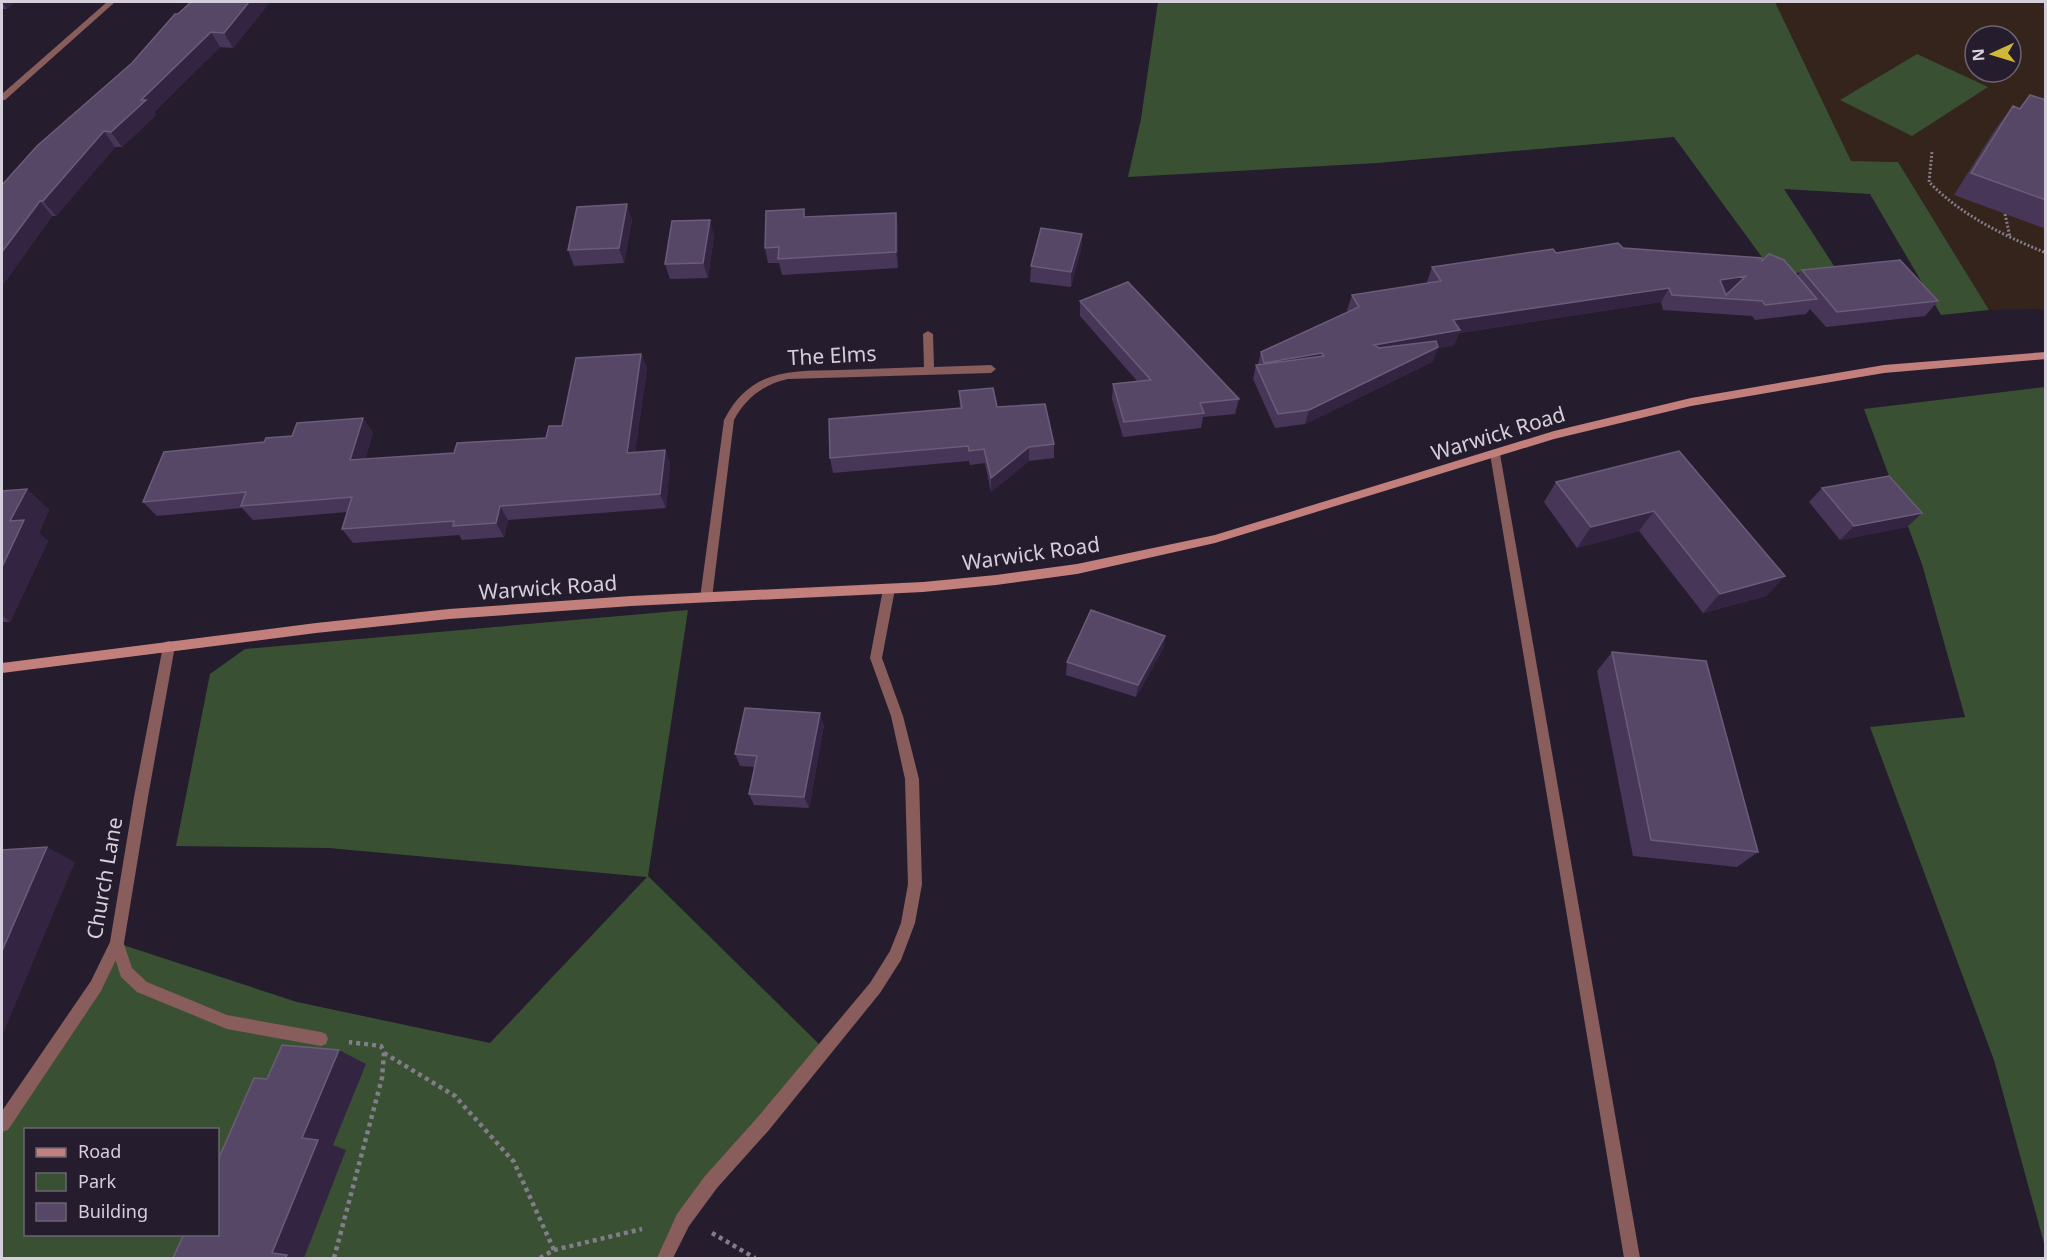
<svg xmlns="http://www.w3.org/2000/svg" width="2047" height="1260" font-family="'Noto Sans',sans-serif">
<style>
.education{fill:#35241b;fill-rule:evenodd}
.green{fill:#395132;fill-rule:evenodd}
.lines{fill:none;stroke-linecap:round;stroke-linejoin:round}
.path-far1{stroke:#837c8b;stroke-width:3;stroke-dasharray:2 2;stroke-linecap:butt}
.path{stroke:#837c8b;stroke-width:4.5;stroke-dasharray:4 4;stroke-linecap:butt}
.lane{fill:#885d5b;fill-rule:evenodd}
.street{fill:#885d5b;fill-rule:evenodd}
.secondary{fill:#c37f7b;fill-rule:evenodd}
.wall{fill:#483659}
.shaded-wall{fill:#332542}
.building{fill:#574767;stroke:#6b5c79;stroke-width:1.5;fill-rule:evenodd}
.labels{text-anchor:middle;dominant-baseline:central;stroke-width:6;stroke-linejoin:round;paint-order:stroke}
.street-label{font-size:21px;fill:#d5cfdb;stroke:#251d2e}
</style>
<rect width="100%" height="100%" fill="#251d2e"/>
<!-- education -->
<path class="education" d="M1775 2H2045V309L1989 310 1898 162 1851 161ZM1975 36H2011V72H1975Z"/>
<!-- green -->
<path class="green" d="M1158 2H1775L1851 161 1898 162 1989 310 1941 315 1870 194 1784 189 1836 269 1775 275 1674 137 1377 163 1128 177 1141 119Z
M1917 54 1988 87 1912 136 1840 100Z
M2045 387V1247L1994 1060 1870 727 1965 717 1922 564 1864 409Z
M688 610 648 876 825 1050 742 1147 666 1258H2V1124L22 1096 117 943 297 1002 490 1043 647 877 329 848 176 846 210 674 245 649ZM26 1130H218V1234H26Z"/>
<g class="lines">
<!-- path-far1 -->
<path class="path-far1" d="M1932 152 1929 182C1962 216 2003 235 2046 253
M2005 214 2010 237"/>
<!-- path -->
<path class="path" d="M384 1053 455 1096 514 1162 554 1250
M712 1233 755 1258
M334 1258 382 1078 384 1053 381 1046 349 1042
M540 1258 554 1250 642 1229"/>
<!-- lane -->
<path class="lane" d="M1495 450 1500 454 1640 1258H1624L1490 454Z
M889 584 893 586 895 589 882 658 903 716 919 779 922 884 915 923 901 960 880 993 769 1130 717 1188 689 1226 673 1258H657L677 1214 705 1176 757 1118 870 983 890 951 901 923 908 884 905 779 891 716 870 658 883 589 885 586Z
M117 936 122 938 132 968 147 982 227 1015 321 1032 326 1034 328 1039 326 1044 321 1046 227 1029 137 992 121 977 110 943 112 938Z"/>
<!-- street -->
<path class="street" d="M107 2H115L5 100H2V94Z
M928 331 933 334 934 367 991 365 996 369 991 373 788 379C764 384 746 398 734 420L712 598 710 601H702L700 598 724 420C750 369 789 371 840 370 868 369 896 368 924 367L923 334Z
M169 641 173 642 175 646 148 797 124 943 101 991 8 1130 2 1132V1111L91 981 110 942 134 797 163 646 165 642Z"/>
<!-- secondary -->
<path class="secondary" d="M2046 352V359L1884 373 1691 406 1554 439 1215 543 1077 574 996 585 923 592 631 606 449 619 316 633 2 673V663L316 623 449 609 631 596 923 582 996 575 1077 564 1215 535 1554 431 1691 398 1884 365Z"/>
</g>
<!-- wall -->
<path class="wall" d="M2 2 7 9H2Z
M270 2 233 48 220 47 154 112 156 115 122 147H115L56 216H52L2 286V185L132 63Z
M2030 95 2046 100V229L1954 195 1996 128 2013 106 2019 108Z
M804 209 805 217 896 213 898 228V268L782 275 779 263H768L765 248Z
M632 220 624 263 574 266 568 250Z
M1082 234 1081 249 1071 287 1030 282 1031 266Z
M714 235 708 278 670 279 665 264Z
M1623 248 1762 261 1797 276 1802 270 1938 301 1925 316 1826 327 1810 309 1806 314 1755 320 1752 316 1663 310 1661 302 1459 333 1454 345 1438 348 1432 362 1305 424 1275 428 1253 379 1256 365 1258 364 1261 352 1348 312 1347 310 1352 295 1428 283 1427 282 1432 267 1556 253Z
M1080 301 1239 399 1235 414 1203 417 1201 428 1123 437 1112 399 1113 384 1138 382 1080 316Z
M641 354 647 368 635 452 665 450 670 464 666 508 508 520 504 537 462 540 459 535 353 543 342 529 347 512 253 520 242 508 157 516 143 502 264 442 292 436 363 418 373 433 365 459 454 453 546 438 562 426Z
M959 391 997 407 1054 444V458L1029 461 991 492 985 463 970 465 969 461 833 473 830 458 960 408Z
M1679 451 1785 576 1766 596 1703 613 1639 531 1577 548 1544 502 1556 482Z
M1822 488 1922 513 1907 527 1840 540 1809 502Z
M27 489 49 510 39 533 48 541 10 622H2V491Z
M1165 636 1163 649 1136 697 1066 675 1067 662Z
M1612 652 1758 852 1737 867 1633 856 1597 671Z
M824 725 809 808 754 805 749 794 755 767 740 766 735 754Z"/>
<!-- shaded-wall -->
<path class="shaded-wall" d="M2 2H15L7 9Z
M249 2H270L233 48 224 33Z
M211 32 220 47 154 112 156 115 122 147 111 132 141 100Z
M104 131 115 147 56 216 43 201Z
M40 201 52 216 2 286V252Z
M627 204 632 220 624 263 619 248Z
M896 213 898 228V268L896 252Z
M710 220 714 235 708 278 703 263Z
M1082 234 1081 249 1071 287V272Z
M1746 276 1736 291 1711 295 1720 280Z
M1669 288 1661 302 1459 333 1454 345 1438 348 1432 362 1305 424 1309 410 1370 359 1374 345 1453 320Z
M1322 353 1317 368 1264 363Z
M641 354 647 368 633 467 627 453Z
M363 418 373 433 360 474 350 460Z
M1029 447V461L991 492V478Z
M665 450 670 464 666 508 660 494Z
M27 489 49 510 39 533 48 541 10 622 2 615V567L10 521Z
M500 506 508 520 504 537 496 523Z
M1654 511 1639 531 1577 548 1591 527Z
M1922 513 1907 527 1840 540 1854 526Z
M1785 576 1766 596 1703 613 1720 594Z
M1165 636 1163 649 1136 697 1138 685Z
M820 713 824 725 809 808 804 797Z
M47 847 75 862 2 1036V951Z
M339 1050 366 1064 333 1145 346 1150 304 1258H307H285L272 1253 302 1138Z"/>
<!-- building -->
<path class="building" d="M191 2H249L224 33 211 32 141 100H146L111 132 104 131 43 201H40L2 252V185L37 146 132 63 175 14H178Z
M2030 95 2046 100V200L1971 173 2013 106 2020 109Z
M627 204 619 248 568 250 577 207Z
M804 209V217L896 213V252L778 259 779 247 765 248 766 211Z
M710 220 703 263 665 264 672 221Z
M1041 228 1082 234 1071 272 1031 266Z
M1618 243 1623 248 1762 258V261L1769 254 1784 260 1817 299 1765 305 1762 301 1672 295 1669 288 1453 320 1460 330 1374 345 1379 348 1436 341 1438 347 1309 410 1278 414 1256 365 1324 356 1322 353 1264 363 1261 352 1359 307 1352 295 1441 281 1432 267 1553 249 1556 253ZM1746 276 1726 295 1720 280Z
M1900 260 1938 301 1837 312 1802 270Z
M1128 282 1239 399 1200 403 1204 413 1124 422 1113 384 1151 380 1080 301Z
M641 354 627 453 665 450 660 494 500 506 496 523 453 526 454 521 342 529 352 497 241 506 246 492 143 502 164 452 264 442 266 438 292 436 297 423 363 418 350 460 454 453 457 443 546 438 549 426H562L576 358Z
M993 388 997 407 1045 404 1054 444 1029 447 991 478 984 449 969 451 968 446 830 458 829 419 962 408 959 391Z
M1679 451 1785 576 1720 594 1654 511 1591 527 1556 482Z
M1889 476 1922 513 1854 526 1822 488Z
M27 489 10 521 24 520 2 567V491Z
M1091 610 1165 636 1138 685 1067 662Z
M1612 652 1706 661 1758 852 1651 840Z
M745 708 820 713 804 797 749 794 757 756 735 754Z
M47 847 2 951V850Z
M282 1045 339 1050 302 1138 318 1140 272 1253 287 1255 285 1258H173L184 1234H218V1160L254 1078 267 1079Z"/>
<g class="labels">
<!-- street labels -->
<g class="street-label">
<text transform="translate(832 355) rotate(-3)">The Elms</text>
<text transform="translate(1498 433) rotate(-17)">Warwick Road</text>
<text transform="translate(1031 553) rotate(-8)">Warwick Road</text>
<text transform="translate(548 587) rotate(-4)">Warwick Road</text>
<text transform="translate(104 878) rotate(-80)">Church Lane</text>
</g>
</g>
<!-- border -->
<rect width="2047" height="1260" fill="none" stroke="#d5cfdb" stroke-width="6"/>
<!-- legend -->
<rect x="24" y="1128" width="195" height="108" fill="#251d2e" stroke="#6b6473" stroke-width="1.5"/>
<rect x="36" y="1148" width="30" height="9" fill="#c37f7b" stroke="#6b6473" stroke-width="1.5"/>
<text x="78" y="1158" font-size="18" fill="#d5cfdb">Road</text>
<rect x="36" y="1173" width="30" height="18" fill="#395132" stroke="#6b6473" stroke-width="1.5"/>
<text x="78" y="1188" font-size="18" fill="#d5cfdb">Park</text>
<rect x="36" y="1203" width="30" height="18" fill="#574767" stroke="#6b6473" stroke-width="1.5"/>
<text x="78" y="1218" font-size="18" fill="#d5cfdb">Building</text>
<!-- north arrow -->
<g transform="translate(1993 54) rotate(266)"><circle r="28" fill="#251d2e" stroke="#6b6473" stroke-width="1.5"/>
<path d="M0-4.5L10 22L0 15L-10 22Z" fill="#d1b736"/>
<text y="-9" font-size="16" font-weight="bold" text-anchor="middle" fill="#d5cfdb">N</text>
</g>
</svg>
